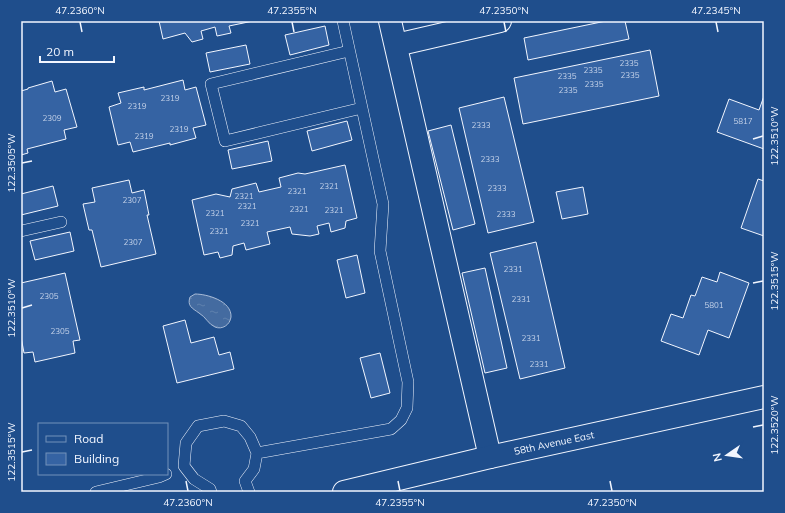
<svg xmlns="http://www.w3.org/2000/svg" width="785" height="513" font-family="Mulish,sans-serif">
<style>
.water{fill:url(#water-ripples);stroke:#a8bbd7}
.building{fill:#3563a3;stroke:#f2f6ff}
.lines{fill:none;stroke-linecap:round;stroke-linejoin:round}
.service-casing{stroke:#f2f6ff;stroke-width:12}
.minor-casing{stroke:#f2f6ff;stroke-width:24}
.tertiary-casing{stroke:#f2f6ff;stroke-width:24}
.service{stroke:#1f4e8c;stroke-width:11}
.minor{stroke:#1f4e8c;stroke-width:22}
.tertiary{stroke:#1f4e8c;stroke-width:22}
.ticks{fill:none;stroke:#f2f6ff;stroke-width:1.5}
.labels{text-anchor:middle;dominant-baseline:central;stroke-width:3;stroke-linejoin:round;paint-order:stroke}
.number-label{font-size:8px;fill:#c3d1e8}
.street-label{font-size:10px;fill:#f2f6ff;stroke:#1f4e8c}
.neatline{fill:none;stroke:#f2f6ff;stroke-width:1.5}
.ticks-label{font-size:10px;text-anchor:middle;fill:#f2f6ff}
</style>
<defs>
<pattern id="water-ripples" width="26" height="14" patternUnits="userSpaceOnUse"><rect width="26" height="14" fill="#446ba0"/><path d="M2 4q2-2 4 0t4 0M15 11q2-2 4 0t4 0" fill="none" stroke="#5f81ae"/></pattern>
</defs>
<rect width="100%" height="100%" fill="#1f4e8c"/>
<!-- water -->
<path class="water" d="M195 294C207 294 232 301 231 317 230 325 222 330 215 327 208 324 206 317 199 313 192 308 187 306 190 297Z"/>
<!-- building -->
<path class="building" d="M159 21H253L229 26 231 33 217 36 215 27 201 31 203 39 192 42 185 33 163 39Z
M606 21H625L629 39 528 60 524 38Z
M325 26 329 45 290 55 285 35Z
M246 45 250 64 210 72 206 53Z
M650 50 659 96 523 124 514 78Z
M183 80 185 90 196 87 206 125 193 128 196 138 170 145V143L133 152 130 142 118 145 109 107 121 103 118 93 144 87V90Z
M52 81 55 92 66 89 77 127 64 130 66 139 27 149 28 153 21 155V91L28 89V88Z
M764 96V149L717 132 729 99 759 110Z
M504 97 534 222 488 233 459 108Z
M347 121 352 140 312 151 307 131Z
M451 125 475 224 453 230 428 131Z
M268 141 272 161 232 169 228 150Z
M345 165 357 218 346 221 345 228 331 232 329 223 317 226 319 234 310 236 292 234 290 227 267 232 270 244 246 250 244 243 233 246 232 255 220 258 218 252 204 255 192 200 216 194 230 197 232 189 256 183 259 192 281 187 279 178 298 173 305 174Z
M758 179 764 181V236L741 228Z
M129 180 132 193 144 190 149 215H147L156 254 101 267 92 230H89L83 204 95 202 92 188Z
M53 186 58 206 21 215V194Z
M583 187 588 214 562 219 556 192Z
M70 232 74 251 35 260 30 241Z
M536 242 565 368 520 379 490 253Z
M357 255 365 293 346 298 337 260Z
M485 268 507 368 485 373 462 273Z
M720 272 749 283 729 338 708 330 699 355 661 341 671 314 683 318 691 295 695 296 702 277 717 282Z
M65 273 80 340 73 341 75 353 35 362 33 352 24 353 21 337V283Z
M185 320 191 343 214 337 219 355 230 352 234 369 177 383 163 326Z
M380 353 390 393 371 398 360 358Z"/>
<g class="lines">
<defs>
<path id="service" d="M349 51 211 84 225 141 362 108
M21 231 61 222
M257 453 391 429 401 420 407 408 408 382 380 251 383 204 343 21
M96 492 159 477 166 474
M211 492 210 489 194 479 184 466 186 443 198 426 224 421 241 426 250 437 257 453 254 469 245 481 249 492"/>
<path id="minor" d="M390 21 490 457
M396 45 500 21"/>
<path id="tertiary" d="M344 492 490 457 764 397"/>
</defs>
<!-- service casing -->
<use href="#service" class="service-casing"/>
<!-- minor casing -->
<use href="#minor" class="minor-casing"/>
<!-- tertiary casing -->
<use href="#tertiary" class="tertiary-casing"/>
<!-- service -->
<use href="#service" class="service"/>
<!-- minor -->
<use href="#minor" class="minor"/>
<!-- tertiary -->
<use href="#tertiary" class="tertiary"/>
</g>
<!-- ticks -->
<path class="ticks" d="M80 22 82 32M292 22 294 32M504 22 506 32M716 22 718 32M753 139 763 136M22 163 32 161M753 283 763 281M22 308 32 305M753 427 763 425M22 452 32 450M186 481 188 491M398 481 400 491M610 481 612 491"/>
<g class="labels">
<!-- number labels -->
<g class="number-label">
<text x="629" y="63">2335</text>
<text x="593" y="70">2335</text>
<text x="630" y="75">2335</text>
<text x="567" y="76">2335</text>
<text x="594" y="84">2335</text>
<text x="568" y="90">2335</text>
<text x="170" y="98">2319</text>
<text x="137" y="106">2319</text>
<text x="52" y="118">2309</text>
<text x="743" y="121">5817</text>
<text x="481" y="125">2333</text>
<text x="179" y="129">2319</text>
<text x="144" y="136">2319</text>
<text x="490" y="159">2333</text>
<text x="329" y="186">2321</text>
<text x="497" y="188">2333</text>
<text x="297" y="191">2321</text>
<text x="244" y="196">2321</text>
<text x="132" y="200">2307</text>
<text x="247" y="206">2321</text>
<text x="299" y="209">2321</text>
<text x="334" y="210">2321</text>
<text x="215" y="213">2321</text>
<text x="506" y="214">2333</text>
<text x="250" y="223">2321</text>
<text x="219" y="231">2321</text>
<text x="133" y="242">2307</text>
<text x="513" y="269">2331</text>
<text x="49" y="296">2305</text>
<text x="521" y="299">2331</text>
<text x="714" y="305">5801</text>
<text x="60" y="331">2305</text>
<text x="531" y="338">2331</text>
<text x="539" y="364">2331</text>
</g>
<!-- street labels -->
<g class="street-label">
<text transform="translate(554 443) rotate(-12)">58th Avenue East</text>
</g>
</g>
<!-- border -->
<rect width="785" height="513" fill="none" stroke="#1f4e8c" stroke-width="44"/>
<!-- legend -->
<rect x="38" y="423" width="130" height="52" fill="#1f4e8c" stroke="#7391ba"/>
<rect x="46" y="436" width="20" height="6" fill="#1f4e8c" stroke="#7391ba"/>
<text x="74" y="443" font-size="12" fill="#f2f6ff">Road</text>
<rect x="46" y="453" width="20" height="12" fill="#3563a3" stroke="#7391ba"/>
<text x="74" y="463" font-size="12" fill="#f2f6ff">Building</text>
<!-- north arrow -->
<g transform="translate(727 455) rotate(257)" stroke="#1f4e8c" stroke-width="3" paint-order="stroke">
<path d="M0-3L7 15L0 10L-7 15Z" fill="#f2f6ff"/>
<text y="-6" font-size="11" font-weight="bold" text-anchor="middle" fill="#f2f6ff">N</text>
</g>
<!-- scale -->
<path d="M40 56v6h74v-6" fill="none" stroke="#f2f6ff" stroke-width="2"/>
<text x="46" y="56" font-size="12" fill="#f2f6ff" stroke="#1f4e8c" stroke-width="3" paint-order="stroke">20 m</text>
<rect x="22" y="22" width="741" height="469" class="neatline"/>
<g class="ticks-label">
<text x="80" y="14">47.2360°N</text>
<text x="292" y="14">47.2355°N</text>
<text x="504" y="14">47.2350°N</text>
<text x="716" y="14">47.2345°N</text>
<text transform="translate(774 136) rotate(-90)" y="4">122.3510°W</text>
<text transform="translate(11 163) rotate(-90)" y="4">122.3505°W</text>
<text transform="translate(774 281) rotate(-90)" y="4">122.3515°W</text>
<text transform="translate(11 308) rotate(-90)" y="4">122.3510°W</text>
<text transform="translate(774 425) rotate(-90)" y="4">122.3520°W</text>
<text transform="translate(11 452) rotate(-90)" y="4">122.3515°W</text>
<text x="188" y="506">47.2360°N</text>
<text x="400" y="506">47.2355°N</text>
<text x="612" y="506">47.2350°N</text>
</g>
</svg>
